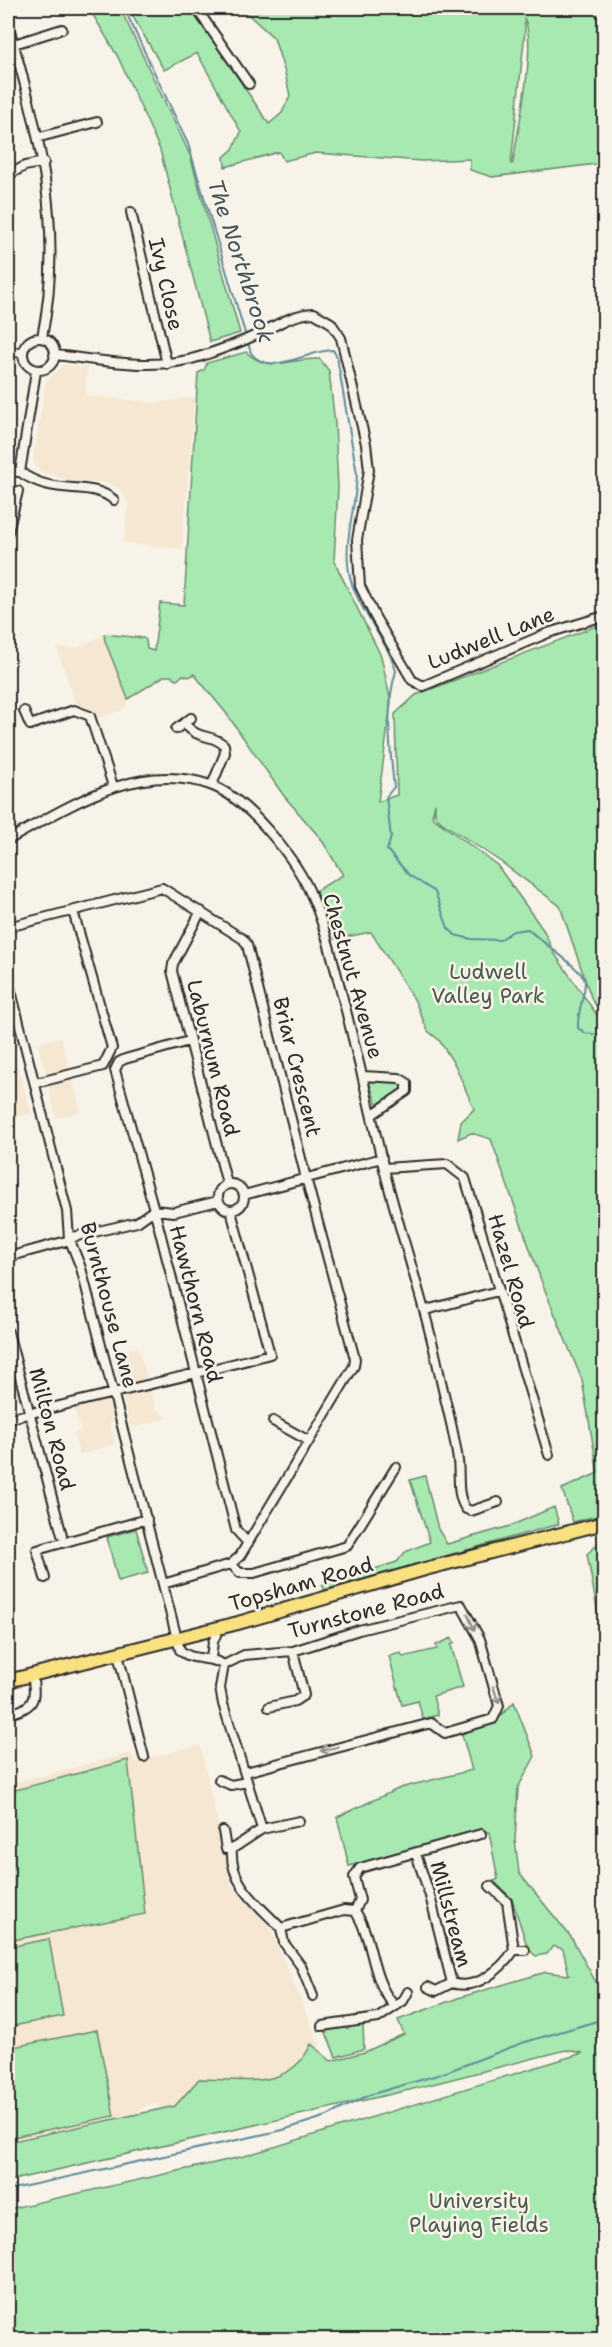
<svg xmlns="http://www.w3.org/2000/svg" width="612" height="2347" font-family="'Shantell Sans',sans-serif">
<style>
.built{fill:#f5e7d2}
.green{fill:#a8e9b2;stroke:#6a8a6e;stroke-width:1.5;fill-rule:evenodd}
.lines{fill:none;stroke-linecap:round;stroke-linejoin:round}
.stream{stroke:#618b9b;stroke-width:2}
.street-casing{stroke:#2b2b2b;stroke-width:12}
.primary-casing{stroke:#2b2b2b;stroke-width:16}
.street{stroke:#f7f3e8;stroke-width:8}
.primary{stroke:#f9e181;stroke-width:12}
.oneway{stroke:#918f8a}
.labels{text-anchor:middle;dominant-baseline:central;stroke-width:5;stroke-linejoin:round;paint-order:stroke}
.street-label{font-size:21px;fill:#2b2b2b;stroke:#f7f3e8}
.park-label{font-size:21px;fill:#4a5a4d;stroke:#f7f3e8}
.water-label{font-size:22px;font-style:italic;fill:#42535a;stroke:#f7f3e8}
</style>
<rect width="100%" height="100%" fill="#f7f3e8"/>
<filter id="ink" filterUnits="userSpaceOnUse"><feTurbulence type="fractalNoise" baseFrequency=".0167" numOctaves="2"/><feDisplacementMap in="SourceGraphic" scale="12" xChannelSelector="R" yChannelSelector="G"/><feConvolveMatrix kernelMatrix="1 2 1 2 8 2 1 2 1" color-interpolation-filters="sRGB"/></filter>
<g filter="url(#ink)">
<!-- built -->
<path class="built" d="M63 365 88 367 85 395 156 403 195 397 182 549 124 543 128 502 118 487 101 482 77 483 39 471 33 460 46 381Z
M104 634 128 699 124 709 99 718 87 707 76 705 57 648H78Z
M8 1030 31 1113 8 1118Z
M61 1037 81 1112 56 1118 38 1043Z
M138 1347 147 1379 121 1386 112 1352Z
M150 1389 156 1409 168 1418 131 1428 122 1396Z
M105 1398 110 1400 112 1410 113 1420 110 1423 115 1444 79 1455 74 1433 81 1431 74 1407Z
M200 1745 231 1884 267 1921 318 2040 326 2073 165 2112 155 2103 140 2108 138 2112 115 2125 8 2162V1784L132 1753 134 1762Z"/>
<!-- green -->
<path class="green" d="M89 8H120L190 155 240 333 210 342 160 150 118 57Z
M128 8H191L269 124 282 113 290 96 285 73 274 38 241 8H604V163L492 177 470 170V159L422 161 316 153 284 161 279 152 225 167 224 157 233 149 241 132 197 53 164 70ZM524 18C538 43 517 131 513 163L511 164 525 31Z
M246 352C271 375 290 357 320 359L329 371 335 424 338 488 334 561 381 656 391 702 378 802 397 795 395 714 416 695 604 623V1016L592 1000 560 906 501 862 441 822 435 816V803L432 817 497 865 544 931 554 953 604 1025V1514L573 1522 562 1489 598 1473 582 1380 542 1283 491 1139 471 1133 458 1139 461 1122 474 1109 455 1065 439 1040 428 1031 414 999 371 932 335 939 334 921 326 913 315 891 343 875 321 839 284 796 226 713 194 674 189 677 183 675 177 680 171 676H164L128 699 105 641 104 634 143 638 146 640 147 649 154 651 160 603 184 605 198 373 204 370 207 363Z
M377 1081H397L402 1085V1089L377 1105 369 1082Z
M425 1476 438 1529 447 1544 510 1526 554 1507 559 1524 325 1590 322 1585 397 1562 405 1552 430 1542 410 1480Z
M136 1529 148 1573 118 1581 107 1537Z
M602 1530H604V1647L587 1554 603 1539Z
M452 1638 454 1643 451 1645 463 1687 433 1696 438 1715 423 1719 418 1701 402 1705 389 1656 401 1653 403 1657 437 1649 436 1645Z
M514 1702 535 1756 518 1788 515 1840 519 1873 571 1937 604 1997V2339H8V2209L241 2157 583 2053 566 2050 409 2090 8 2181V2142L175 2106 199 2079C241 2079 290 2092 311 2044L331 2061 365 2052 404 2034 398 2020 458 1998 546 1972 569 1975 563 1949 553 1946 547 1954 536 1956 528 1949 512 1899 494 1881 498 1879 489 1832 478 1831 349 1866 337 1817 400 1788 472 1770 461 1731 497 1720Z
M128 1760 145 1914 8 1941V1792Z
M49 1939 63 2016 8 2027V1947Z
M363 2025 364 2049 336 2057 325 2030Z
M97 2030 114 2116 8 2138V2048Z"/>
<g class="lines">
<!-- stream -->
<path class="stream" d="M124 8 188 144 251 353C270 378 308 350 333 350L337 357 357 474C356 511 340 547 352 584 362 615 387 640 396 671 385 706 390 751 394 787L386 797 391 837 387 850 409 875 435 892 448 928 455 935 471 939 500 940 513 931 528 929C538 940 586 971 585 982 585 995 577 1012 578 1028L585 1033 604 1036
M8 2190 283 2130 327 2116 369 2095 441 2074 522 2043 604 2019"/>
<defs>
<path id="street" d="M196 8 249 84
M8 24C38 129 65 226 42 337
M14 44 62 29
M40 137 97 122
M8 175 25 166 44 162
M131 212 167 364
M23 354a16 16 0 1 1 32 0a16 16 0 1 1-32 0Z
M8 351 23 353
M54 355C103 360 154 372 202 356 219 350 237 344 254 336 274 327 291 314 314 313L331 323 341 338 366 444 369 470 357 540 360 586 375 617 412 680 423 686 548 633 604 616
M8 472H20
M20 472 36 371
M20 472C56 498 88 479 114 500
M8 532 18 491
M24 711 30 725 74 710 90 716 113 786
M184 723C200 742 209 732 224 745L225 753 212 785
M176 729 191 718
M8 840C68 807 138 760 210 785 246 797 293 856 309 890 324 922 333 960 342 995 356 1049 369 1103 381 1157 398 1228 423 1296 438 1367 444 1398 454 1429 458 1461 460 1477 456 1495 466 1509L471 1511 498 1502
M201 911 173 964 172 971 227 1184
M8 927 162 888 243 939 247 945 306 1178 355 1359 354 1366 240 1556 231 1564 163 1584
M8 979 67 1211 69 1238 81 1268 180 1650C192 1662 210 1655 224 1665L220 1688 223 1704 262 1829
M189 1041 125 1059 119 1062 115 1070 158 1224 236 1530 248 1543
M363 1076 399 1078 407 1083V1091L373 1114
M36 1083 103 1066 112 1048 73 911
M384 1168 447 1164 465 1178 549 1455
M218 1197a13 13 0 1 1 26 0a13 13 0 1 1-26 0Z
M244 1195 382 1158
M69 1238 137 1222 154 1210 174 1212 218 1201
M8 1257 70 1240
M426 1310 498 1291
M8 1332 62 1535
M8 1419C95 1396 183 1378 270 1354L231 1211
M273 1421 309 1441
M231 1564 240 1573H254L347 1546 396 1467
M45 1578 37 1550 147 1519
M118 1654 144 1757
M211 1658 213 1642 219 1628
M224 1665 244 1655 293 1651 359 1630 461 1605 480 1639 499 1706 493 1719 445 1733 431 1723 246 1772
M269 1707 295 1701 304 1695 293 1651
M8 1714C34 1708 37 1700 32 1675
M219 1780 231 1785 247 1782
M262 1829 232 1849C229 1884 259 1905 281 1928L344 1910 355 1911C374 1939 370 1979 394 2005
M262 1829 299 1821
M223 1831 226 1849H232
M416 1854 430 1896 452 1983C476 1991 502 1969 514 1950L507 1902 490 1886
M355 1911 360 1900 354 1877 360 1868 481 1834
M281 1928 284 1943 301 1966 313 1996
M514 1950H525
M428 1987 436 1991 452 1983
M322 2026 378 2018 403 2001 408 1992"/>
<path id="primary" d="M8 1681 238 1623 425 1569 604 1523"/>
</defs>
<!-- street casing -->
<use href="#street" class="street-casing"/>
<!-- primary casing -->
<use href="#primary" class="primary-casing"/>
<!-- street -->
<use href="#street" class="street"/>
<!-- primary -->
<use href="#primary" class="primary"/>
</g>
<!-- one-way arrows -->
<defs><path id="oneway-shaft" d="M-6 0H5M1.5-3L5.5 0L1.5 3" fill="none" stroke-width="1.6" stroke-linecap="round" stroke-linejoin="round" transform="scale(1.5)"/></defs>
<g class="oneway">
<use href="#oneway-shaft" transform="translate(471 1622) rotate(66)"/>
<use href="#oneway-shaft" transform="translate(496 1695) rotate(72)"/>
<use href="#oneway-shaft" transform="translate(329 1749) rotate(166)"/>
</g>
</g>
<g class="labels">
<!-- street labels -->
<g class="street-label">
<text transform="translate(166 284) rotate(77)">Ivy Close</text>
<text transform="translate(491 638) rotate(-22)">Ludwell Lane</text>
<text transform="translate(353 976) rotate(74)">Chestnut Avenue</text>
<text transform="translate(213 1058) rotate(76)">Laburnum Road</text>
<text transform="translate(297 1067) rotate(76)">Briar Crescent</text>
<text transform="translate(511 1271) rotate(74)">Hazel Road</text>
<text transform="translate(196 1304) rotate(76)">Hawthorn Road</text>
<text transform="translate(109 1305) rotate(75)">Burnthouse Lane</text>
<text transform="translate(52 1429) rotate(75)">Milton Road</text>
<text transform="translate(301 1584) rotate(-16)">Topsham Road</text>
<text transform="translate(366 1611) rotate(-15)">Turnstone Road</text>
<text transform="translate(451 1914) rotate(75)">Millstream</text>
</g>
<!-- park labels -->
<g class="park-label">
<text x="488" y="972">Ludwell<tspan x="488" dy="24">Valley Park</tspan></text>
<text x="479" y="2201">University<tspan x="479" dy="24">Playing Fields</tspan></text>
</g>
<!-- water labels -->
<g class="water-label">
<text transform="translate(241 261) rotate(72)">The Northbrook</text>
</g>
</g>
<!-- margin -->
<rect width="612" height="2347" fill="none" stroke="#f7f3e8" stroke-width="30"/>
<rect x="15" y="15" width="582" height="2317" fill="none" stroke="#2b2b2b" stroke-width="2" filter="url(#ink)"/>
</svg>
